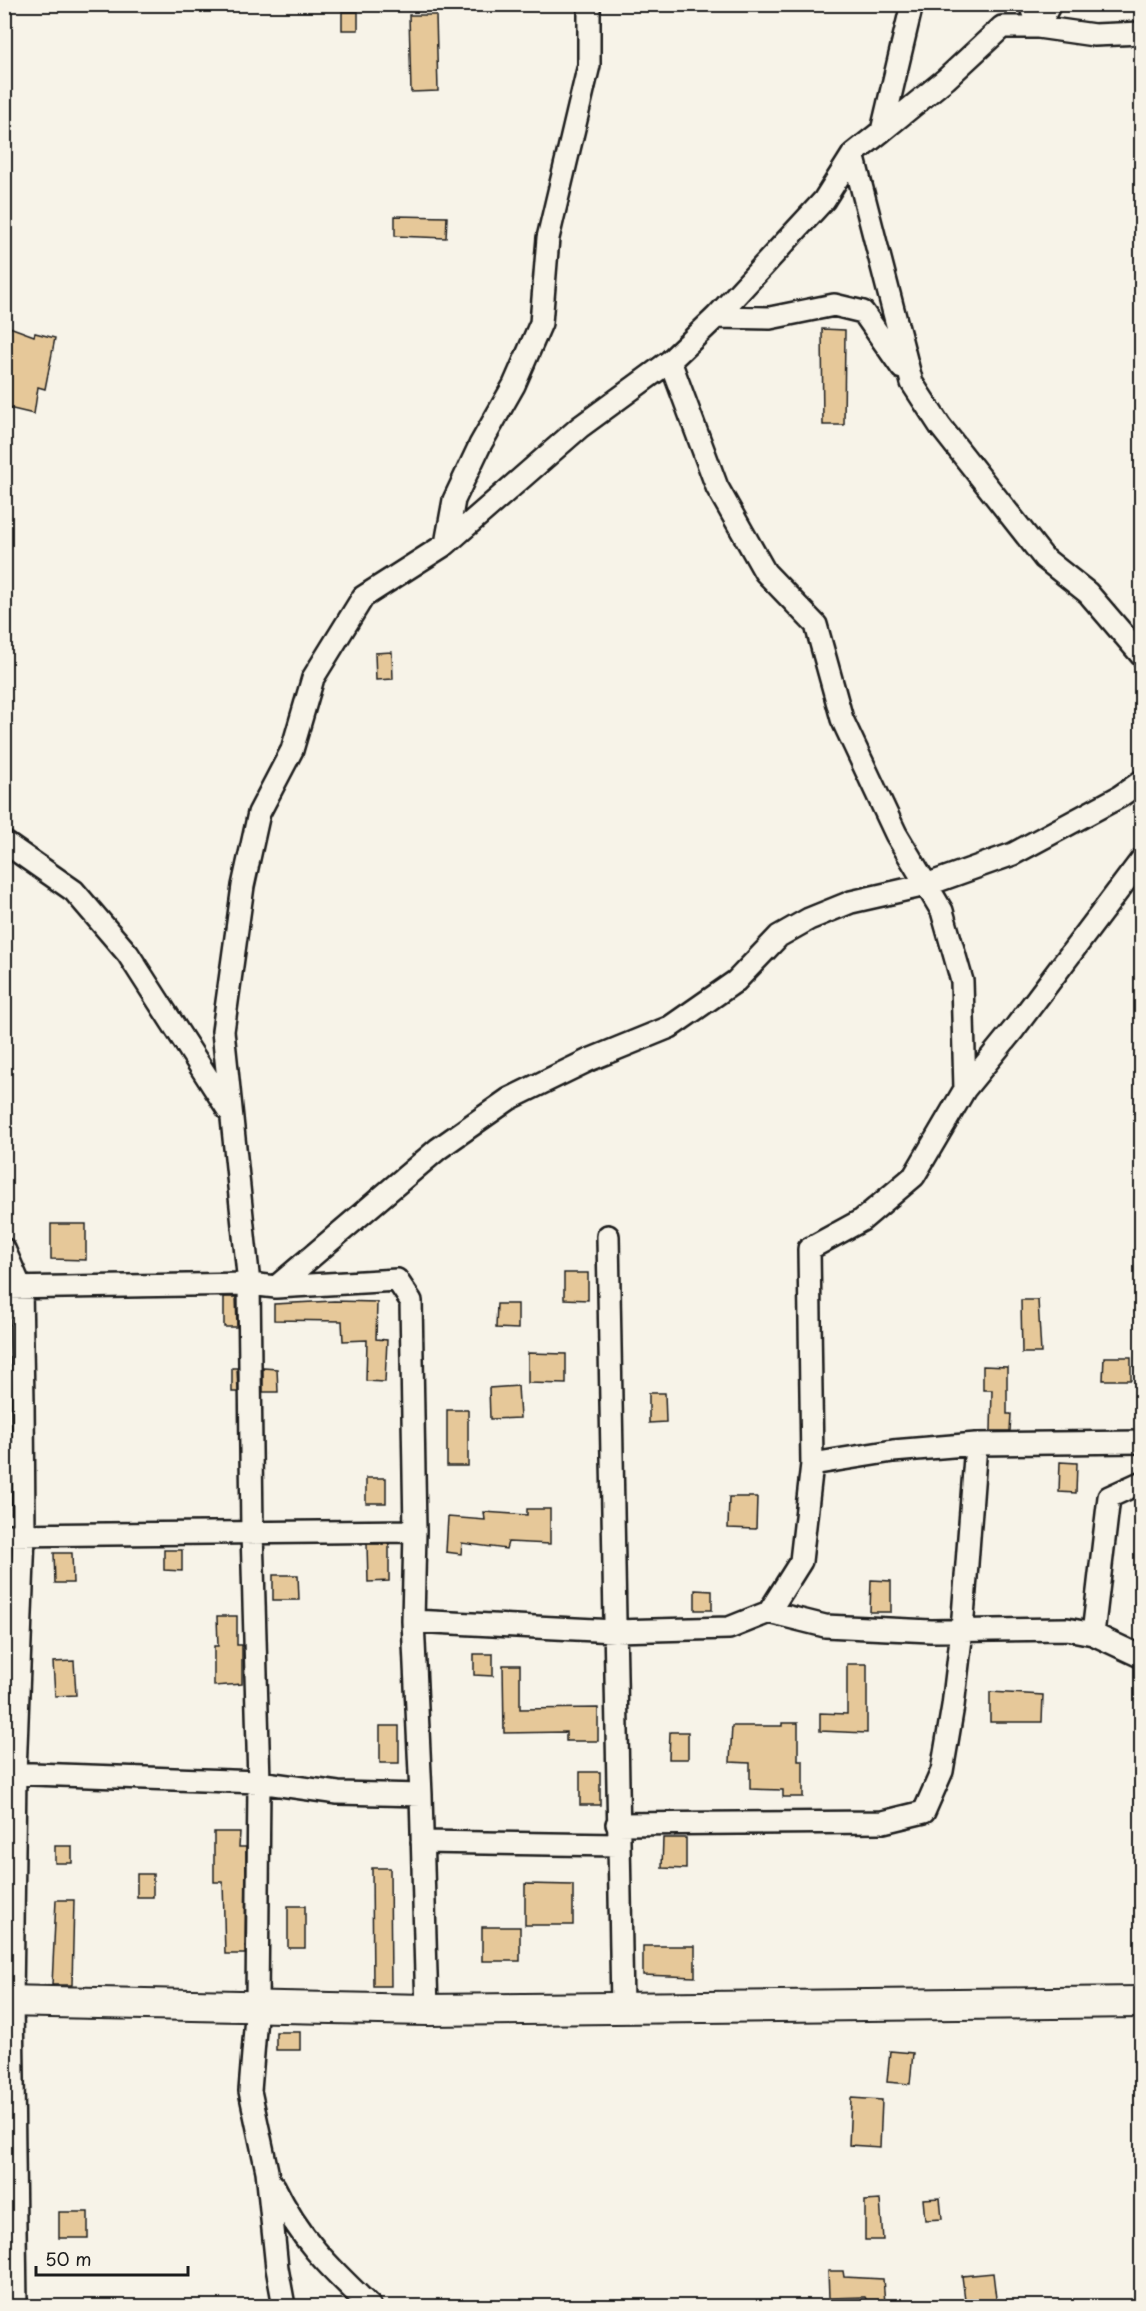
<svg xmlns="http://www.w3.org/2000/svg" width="1146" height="2311" font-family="'Playpen Sans',sans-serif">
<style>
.building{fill:#e6c899;stroke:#1c1c1c;stroke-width:1.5}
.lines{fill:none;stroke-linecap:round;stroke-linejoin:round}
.street-casing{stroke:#1c1c1c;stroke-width:26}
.secondary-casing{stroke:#1c1c1c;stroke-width:34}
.street{stroke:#f7f3e8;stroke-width:21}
.secondary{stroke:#f7f3e8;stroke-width:30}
</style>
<rect width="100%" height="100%" fill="#f7f3e8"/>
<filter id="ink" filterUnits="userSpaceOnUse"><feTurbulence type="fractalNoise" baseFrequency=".0167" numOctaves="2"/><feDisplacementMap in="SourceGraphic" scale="12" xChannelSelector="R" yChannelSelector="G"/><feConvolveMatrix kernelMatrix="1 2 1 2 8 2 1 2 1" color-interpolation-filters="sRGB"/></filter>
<g filter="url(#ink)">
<!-- building -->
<path class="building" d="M342 12H358V30H342Z
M409 15H436L438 91 411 92Z
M395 216 447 217 446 238 395 236Z
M4 325 34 336 35 333 55 338 45 389 38 387 34 414 4 407Z
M822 329 845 330 844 425H823Z
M392 652 393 679 376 680 375 653Z
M51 1224H86V1260L51 1259Z
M564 1273H588V1300L564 1299Z
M224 1297H236L237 1327H224Z
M1021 1300H1038L1041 1353H1022Z
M334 1301 377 1302 376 1339 387 1340 385 1382 366 1381 367 1340 343 1341 342 1321 274 1320V1304Z
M497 1304H518V1329L496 1328Z
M528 1353 566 1354V1384L528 1383Z
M1104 1357H1131V1380H1103Z
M983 1366 1007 1367V1414H1011L1010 1431H991L992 1390H983Z
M232 1368H237L238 1392H232Z
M263 1368 277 1369 278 1392H263Z
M518 1386 520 1418 490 1419 489 1388Z
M649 1393H665L666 1422 649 1423Z
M447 1410H468V1466H447Z
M1060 1462 1077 1463 1076 1493 1059 1492Z
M366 1478H386V1503H366Z
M729 1497H757L756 1529 728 1528Z
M527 1509H550V1544L508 1542 506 1549 462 1543 461 1554 446 1552 448 1517 485 1520 484 1512 527 1515Z
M367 1544H389V1581L368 1582Z
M164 1550H182V1571L164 1570Z
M54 1553H72L73 1583H55Z
M273 1575H298L299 1600H273Z
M871 1580 891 1581V1612H870Z
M695 1590 712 1591V1610H695Z
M217 1616H237V1645H242V1684L214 1686V1646H218Z
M474 1654H493V1676L474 1675Z
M74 1661 76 1695 55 1696 53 1662Z
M847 1664H867V1733L820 1731V1713L847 1714Z
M503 1665H520V1709L598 1708V1741H566V1732L504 1733Z
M990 1692 1043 1695 1042 1722H990Z
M782 1723H798V1761H803V1797H783V1790L750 1789V1763L730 1762 732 1726H782Z
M380 1726H399V1763H380Z
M670 1732H688V1759H669Z
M580 1772H600V1805H580Z
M214 1832H240L239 1847H246L245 1954H225L223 1882H214Z
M663 1838H686V1869L662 1868Z
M55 1846H72V1863H55Z
M372 1868H390L391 1986H373Z
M137 1874H153V1897H137Z
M525 1884 573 1885V1925H525Z
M56 1900H74L72 1985H52Z
M288 1906H305V1948H288Z
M482 1927H520V1961H482Z
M643 1946H695V1977L643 1975Z
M276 2032H300V2050H276Z
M890 2051 913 2053 910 2084 887 2082Z
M851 2098 882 2100 880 2147 849 2145Z
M940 2198 942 2219 925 2220 923 2199Z
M880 2200 883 2240H865V2201Z
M59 2212H88V2238H59Z
M828 2271H843L844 2277 883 2279 885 2303 869 2304 865 2297 829 2298Z
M993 2273 997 2307H966L962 2276Z"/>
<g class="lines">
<defs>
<path id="street" d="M1030 4 1038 27 1050 4
M882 131 946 79 1002 27H1038L1094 35 1142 33
M853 154 912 383 940 426 1044 558 1088 593 1142 656
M716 317 770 318 834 305 863 312 902 368
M670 361 717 487 765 572 816 625 842 719 896 834 942 911 962 981 965 1089
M446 544 454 500 480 445 514 385 541 323 548 238 589 65V4
M4 842 74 891 128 954 229 1111
M608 1236 622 2006
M4 1249 21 1288 23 1403 24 1534 15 1773 12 2001 16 2306
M276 1287 438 1149 509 1099 589 1060 670 1027 736 981 779 936 809 919 851 902 926 885 1013 854 1119 797 1142 781
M4 1288 249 1284 276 1287 397 1280 411 1301 415 1531 413 1621 421 1795 427 2010
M812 1464 893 1451 976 1444 1142 1442
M4 1535 415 1531
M769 1612 801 1561 812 1464 809 1249 862 1220 914 1176 965 1089 1014 1029 1142 859
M413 1621 615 1631 729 1628 769 1612 825 1626 931 1631 1067 1629 1093 1634 1142 1657
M1093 1634 1109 1497 1142 1482
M4 1773 259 1782 338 1793 421 1795
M617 1824 883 1822 924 1812 942 1771 953 1706 962 1630 976 1444
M422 1842 618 1845
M274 2186C299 2238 329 2267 370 2306
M284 2306 277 2268 267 2171 250 2091 257 2004 259 1782 252 1531 249 1284 223 1031 243 886 259 813 292 750 313 678 363 597 446 544 580 427 670 361 716 317 824 200 853 154 882 131 912 4"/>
<path id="secondary" d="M4 2001 427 2010 1142 2002"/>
</defs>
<!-- street casing -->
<use href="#street" class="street-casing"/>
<!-- secondary casing -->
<use href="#secondary" class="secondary-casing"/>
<!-- street -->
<use href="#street" class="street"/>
<!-- secondary -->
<use href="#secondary" class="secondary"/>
</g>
</g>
<!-- margin -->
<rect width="1146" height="2311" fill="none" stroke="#f7f3e8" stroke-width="24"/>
<rect x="12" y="12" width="1122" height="2287" fill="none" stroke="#1c1c1c" stroke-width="2" filter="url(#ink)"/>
<!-- scale -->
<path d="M36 2266v9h152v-9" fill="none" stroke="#1c1c1c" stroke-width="3"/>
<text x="45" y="2266" font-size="18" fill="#1c1c1c" stroke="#f7f3e8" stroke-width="4.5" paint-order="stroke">50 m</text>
</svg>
